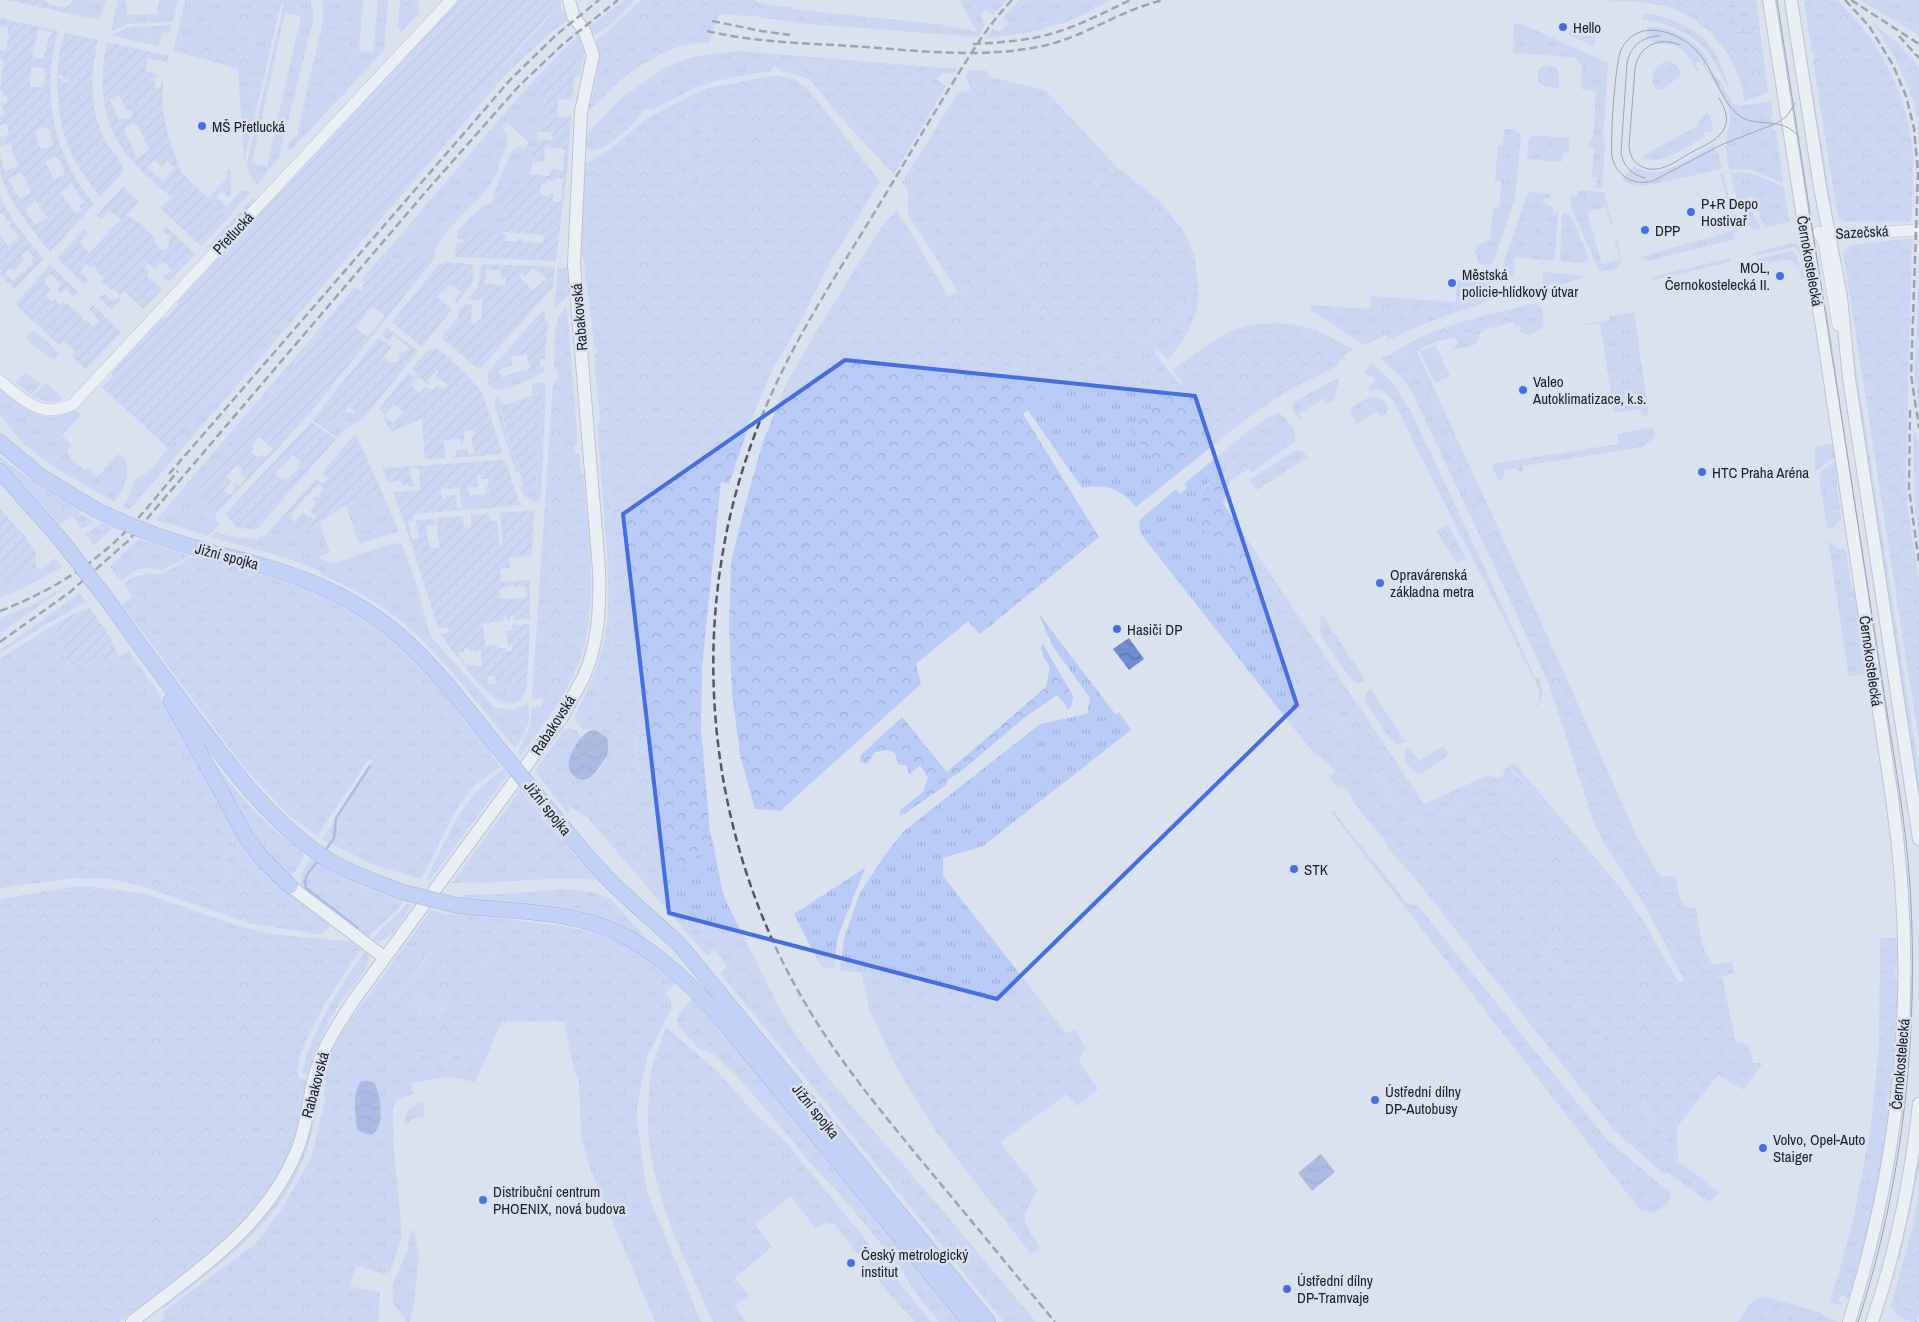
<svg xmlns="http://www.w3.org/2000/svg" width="1919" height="1322" font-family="'Archivo Narrow',sans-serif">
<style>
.grass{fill:url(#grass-tufts);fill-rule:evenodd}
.forest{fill:url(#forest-crowns)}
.wetland{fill:url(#wetland-marsh)}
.garden{fill:url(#garden-furrows);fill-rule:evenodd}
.pitch{fill:#b8cbf6}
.water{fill:url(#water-waves)}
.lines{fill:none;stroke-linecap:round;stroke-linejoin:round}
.stream{stroke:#718dd1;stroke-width:2.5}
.tertiary-casing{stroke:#999fad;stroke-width:12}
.secondary-casing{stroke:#999fad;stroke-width:14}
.trunk-casing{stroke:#647ab0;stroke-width:16}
.tertiary{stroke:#fff;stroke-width:11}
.secondary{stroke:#fff;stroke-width:12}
.trunk{stroke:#a2bcfc;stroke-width:15}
.tram{stroke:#53565f;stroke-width:1}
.rail{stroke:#53565f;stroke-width:2.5;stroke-dasharray:8 4;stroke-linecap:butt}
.trunk-bridge-casing{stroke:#647ab0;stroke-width:16;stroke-linecap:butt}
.trunk-bridge{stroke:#a2bcfc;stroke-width:15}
.marked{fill:none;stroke:#466ee1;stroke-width:4;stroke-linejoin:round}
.poi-dot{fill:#466ee1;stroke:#dae1ef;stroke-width:2}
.labels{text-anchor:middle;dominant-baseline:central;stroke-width:5;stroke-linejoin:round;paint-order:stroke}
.poi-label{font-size:15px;fill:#1c1e24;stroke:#dae1ef;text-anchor:start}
.street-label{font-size:15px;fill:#1c1e24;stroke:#dae1ef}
</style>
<defs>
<pattern id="grass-tufts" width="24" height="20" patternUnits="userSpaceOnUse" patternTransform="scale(1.25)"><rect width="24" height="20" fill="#b8cbf6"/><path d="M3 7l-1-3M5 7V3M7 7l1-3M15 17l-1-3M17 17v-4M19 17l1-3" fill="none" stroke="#9eaed3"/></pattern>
<pattern id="forest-crowns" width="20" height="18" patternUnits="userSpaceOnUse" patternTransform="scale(1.25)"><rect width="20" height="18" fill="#b8cbf6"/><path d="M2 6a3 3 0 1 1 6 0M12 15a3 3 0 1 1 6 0" fill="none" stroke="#9eaed3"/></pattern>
<pattern id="wetland-marsh" width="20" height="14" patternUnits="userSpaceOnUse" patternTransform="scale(1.25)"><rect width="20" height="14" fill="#b8cbf6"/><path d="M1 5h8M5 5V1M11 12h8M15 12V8" fill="none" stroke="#9eaed3"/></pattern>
<pattern id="garden-furrows" width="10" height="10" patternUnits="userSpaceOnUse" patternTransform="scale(1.25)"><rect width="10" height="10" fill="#b8cbf6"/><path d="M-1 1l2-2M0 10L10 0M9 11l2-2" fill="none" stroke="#9eaed3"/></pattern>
<pattern id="water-waves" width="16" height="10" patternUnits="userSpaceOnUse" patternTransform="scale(1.25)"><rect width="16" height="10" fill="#718dd1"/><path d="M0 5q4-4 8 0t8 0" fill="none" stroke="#5c73a9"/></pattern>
</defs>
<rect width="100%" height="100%" fill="#dae1ef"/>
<!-- grass -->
<path class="grass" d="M74 0H106L101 16 94 19 71 14Z
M118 0H126L127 15 158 14 159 0H178L173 22 127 24 111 32Z
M185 0H311L314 17 279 158 257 185 249 174 247 163 284 3 281 4 244 162 240 100 249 98 248 82 262 73 248 50 250 32 276 7 195 38 183 40 179 52H173ZM285 13 301 16 267 166 252 163Z
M322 0H363L359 51 373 53 378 0H388L384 50 290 151C286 144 291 140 297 136L324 17Z
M625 0H635C624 9 605 35 591 34L587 28Z
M959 0H1007L993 15 984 9 981 16 985 26 978 37 795 23 753 16 763 14 765 4 811 11 936 24 977 31Z
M1020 0H1109C1074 24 1028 35 986 38L992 29 999 32 1008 24 1002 18Z
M1860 0H1919V35Z
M1644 13C1670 17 1700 28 1715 52 1721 64 1726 79 1731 92 1722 78 1715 60 1704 48 1689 32 1664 22 1643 19Z
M1873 23 1897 42 1919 67V126C1913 89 1894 53 1873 23Z
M1514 24H1522L1608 63 1603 141 1605 142 1602 188H1596L1597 177H1592L1594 147 1589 146 1590 139H1593L1596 91 1581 89 1582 66 1577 59 1572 57 1513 53Z
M1573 24 1595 25 1596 28 1595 45 1593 46 1571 36 1569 34Z
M129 27H134L125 31 146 35 154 45 110 35Z
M1647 27C1665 25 1689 36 1701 50 1706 55 1709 62 1712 67L1711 68 1708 63 1705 65 1709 72 1712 71 1715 76H1717L1733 104 1742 106 1771 101 1773 115 1771 117 1773 130 1776 131 1783 182 1777 181 1753 170 1729 169 1725 146 1727 145C1724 131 1732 127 1730 114 1728 102 1708 73 1701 61L1695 64 1699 70 1697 71C1690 58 1683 45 1667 44 1657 43 1657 44 1647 38Z
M580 33 585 52 580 75 574 76 577 56 551 71 548 79 535 91 545 98 527 188 497 185 512 150 517 147 525 148 529 143 507 122 502 128C511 137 507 146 502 156 499 165 497 174 492 182 481 201 434 236 435 254L412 255V258L387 261 384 254 522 93Z
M606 33 600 85 594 91 598 69 596 43 598 38Z
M742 51 957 69 954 73H944L936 79 946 86 894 174 891 161 933 73 781 65 798 70 811 80 794 74 781 71 774 65 770 71 715 81 693 89 654 109 643 110C640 115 636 120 632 125 623 134 582 170 585 136L621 98 663 69 683 60 715 53Z
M1667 61C1675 62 1682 69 1680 77L1662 89H1656C1647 79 1655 64 1667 61Z
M1545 65 1554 67 1558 70 1559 88 1544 86 1538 82V70Z
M502 68 507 73 130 509 123 506 130 494 135 479 150 471 168 448 221 386 359 239 469 102Z
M1809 69 1832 207 1830 210 1806 70Z
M969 70 988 71 987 76 1045 90 1116 166 1090 196 1005 261 1081 369 1117 354 1173 323 1188 303 1198 284C1202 313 1186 338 1168 360L1157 349 1154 352 1180 385 1176 386 1132 430 1255 407 1277 391 1328 366 1343 355 1346 358 1338 362 1339 365 1287 391 1241 423 1136 507C1120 488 1106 484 1082 488L1027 409 1050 391 973 284 957 291 908 214V191L902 182 958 93 970 90 969 83 965 77Z
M708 88 705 146 695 204C690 207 680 206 676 202L684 149 690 96Z
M1706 113 1710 114 1713 130 1709 133 1707 131 1704 133 1705 136C1688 146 1660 168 1641 157L1699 125 1698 123Z
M1504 129H1514L1521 135 1515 198 1495 257 1491 264 1482 265 1477 262V254L1474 253 1477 246 1490 239 1493 207H1499L1501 181H1495L1498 145H1503Z
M1532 135 1570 138 1569 153H1563L1562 162 1527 159 1529 140Z
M1714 144 1715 151 1718 150 1722 169 1645 186 1631 184 1622 179 1634 166C1658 184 1692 156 1714 144Z
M1878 149 1886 156 1913 152 1912 214 1910 221 1845 222 1839 218 1837 211 1829 164 1856 160 1868 151Z
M228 169 231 170V194L228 197 221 191 216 197 227 206 240 192 246 190 251 192 228 218 208 198 226 179V171H228Z
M1739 172 1754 174 1784 187 1789 222 1765 228 1756 209 1752 196 1748 197 1752 210 1761 229 1754 230 1748 225 1745 227 1730 173Z
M1720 173H1723L1737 231 1734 232 1735 239 1648 261 1640 257 1735 230Z
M1578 190 1604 192 1613 225 1611 226 1606 207 1587 212 1602 264 1620 259 1614 238 1617 239 1622 261 1617 268 1600 272 1599 271 1571 207V196H1578Z
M1532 192 1550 194V199H1542V201L1549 206H1553V213H1558L1555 258 1552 261 1515 257 1513 277 1503 275 1505 259 1526 197 1528 193Z
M254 197 255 202 213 248 205 249Z
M492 203 505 204 506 230H458L482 207Z
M1564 213 1571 216 1589 258 1586 263 1562 262 1560 260 1562 215Z
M1788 244H1797L1803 249 1809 278 1807 280 1801 278 1800 273 1803 270 1799 253 1795 247 1753 256 1754 253 1757 252Z
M1790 251 1794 252 1796 254 1800 270 1796 264 1790 260 1770 262 1755 260Z
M1919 256V413L1915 376Z
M1730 258V262L1653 280 1652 277Z
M1839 259 1919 770V792H1918L1853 372Z
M372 267C311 340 255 418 196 493L217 513 215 519 220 525 208 536 156 520Z
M558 267 564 270 565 267H569V295L554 308Z
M1543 272 1581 275 1583 278 1559 285 1542 284Z
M1457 279 1489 284 1492 291 1486 302 1426 323 1386 341 1385 340 1388 338 1386 335 1364 345 1312 311 1310 305 1370 309 1371 296 1456 302Z
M543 310 545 314 489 377 493 382 544 366 545 371C537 377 503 393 493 388 490 387 489 385 488 383L487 373Z
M1634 312 1649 415 1642 417 1640 409 1614 413 1600 323 1584 326V324L1609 320V316Z
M1484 330 1478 336 1480 338 1473 346 1456 349 1453 347 1458 344 1455 337Z
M32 331 36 332 57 351 58 354 55 359H52L27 340V336Z
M1398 350 1414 373 1422 376 1463 464 1484 521 1480 536 1412 392 1403 379 1381 359Z
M594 354 598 373 611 503 608 521 614 571 612 638 611 650 592 709C599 710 608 709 615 712 650 730 637 772 612 793 606 798 598 800 592 804L684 870 702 849 713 842 722 890 726 901 779 1008 802 1044 833 1084 944 1212 1036 1322H1004L720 973 727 966 715 950 707 956 587 817 570 807 568 814 535 771 563 731 568 728 576 730 582 738 571 756 573 776C592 785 596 772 606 759L596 730C586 732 578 728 575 717L597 667 605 638 608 615V565L597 423H600Z
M1340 377 1334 400 1327 403 1324 398 1299 414 1301 418 1299 420 1292 408 1295 401Z
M538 382 545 384 546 388 541 497 539 501 535 502 524 496 520 487 523 485 525 487 536 486 541 392 533 395 531 385Z
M0 388C21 405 46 430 73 408L81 415 62 435 72 445 67 451 70 457 85 471 87 468 97 477 118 454 124 458C132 473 124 491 114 502L54 467 23 443 0 415Z
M497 397 504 405 501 406 500 411 519 472 516 473 495 408V401Z
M1363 400 1377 411 1357 424 1351 414 1350 409Z
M356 411 364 418 347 428 338 438 319 425 353 414Z
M1279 413C1288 418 1297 432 1295 442L1252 472 1249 468 1229 482 1231 475 1229 473 1222 472 1207 484 1200 495 1295 660 1388 793 1408 815 1425 823 1503 786 1524 798 1479 817 1481 828 1519 905 1623 1069 1678 1161 1720 1193 1709 1202 1668 1173 1665 1175 1614 1130 1413 876 1388 849 1386 843 1354 803 1347 788 1339 789 1329 778 1335 771 1324 759 1315 755 1140 533 1139 522 1141 519 1176 489 1180 494 1187 488 1184 484 1248 431 1269 417ZM1283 442 1282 446 1257 466 1251 464 1239 471 1236 469 1235 459 1236 457 1256 445Z
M1414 418 1424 439 1415 445 1404 422Z
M1652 427 1655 437 1643 447 1522 466 1523 475 1516 468 1504 470V478L1502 480H1498L1492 464 1618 444 1617 434Z
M1913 433H1916L1919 441V534L1915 510Z
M1835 443V457L1815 471V447Z
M1296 450 1303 451 1307 457 1257 490 1249 480Z
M0 457 25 476 81 510 80 513 94 522 82 529 72 516 60 525 0 460Z
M1837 460 1839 470 1836 475 1841 519 1833 528 1827 529 1819 476 1822 471Z
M1430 474H1435L1461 524 1459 532Z
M486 486H488L489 508 462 510 459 488 468 487 469 496 486 494Z
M381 490 399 531 359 544 346 505Z
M282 517 300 535 320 523 330 553 319 557 332 564 393 543 402 544 417 586 428 629 432 638 495 708 514 710 527 703C533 719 525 735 515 748 479 706 443 655 400 620 376 601 349 587 321 574L320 571 287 558 211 537 216 532 241 539 242 537 257 540 260 535 264 537Z
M103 523 113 528 94 545 85 534Z
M139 539 190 556 162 570 143 568 136 570 121 581 110 566Z
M1828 541 1840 550 1843 548 1846 551 1851 588 1855 591 1886 792H1885L1867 674 1849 677Z
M192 557 204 559 205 558C292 583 357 600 422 668 447 694 469 725 492 753L491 754 501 766C493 772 483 778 476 785 449 810 440 849 421 879L374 865 322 839 373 761 369 759 317 836 288 814 245 769 122 605 133 596 124 584 131 578 149 573 162 574Z
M55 558 62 567 25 587 0 598V585L37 567 39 570Z
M1489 578 1536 679 1539 678C1543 691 1545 700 1533 709L1539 701V689L1484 580Z
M69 585 0 633V618L34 604Z
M80 593 86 602 47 624 0 653V650Z
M1321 613 1366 681 1357 683 1352 680 1322 638 1320 632Z
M1039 614 1116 715 1119 712 1131 730 983 846 943 858V876L1066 1033 1076 1030 1085 1048 1079 1061 1098 1089 1077 1106 1067 1094 1000 1142 1038 1190C1020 1219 1021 1219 1040 1248L1031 1254 937 1133 895 1065 869 1009 861 972 839 971 845 935 860 893 884 856 904 831 1040 724 1087 714 1090 698 1052 645Z
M55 624 68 665 118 657 129 651 175 716 229 819 329 923 330 927 321 935 313 921 255 867 246 853 227 848 223 858 232 892 220 901 159 875 89 870 74 878 0 888V659Z
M464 666H465L475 677 487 676 488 684 527 682C526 690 524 698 517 702 496 711 476 679 464 666Z
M1370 688 1406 742 1396 744 1390 739 1365 701V696Z
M542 699 550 716 521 755 518 751 529 729 532 708 542 706Z
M1444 745 1447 752 1446 757 1421 774 1414 772 1405 762V752L1409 747 1419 761Z
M212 761 252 809 277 832 302 851 304 856 295 872 287 876 263 853Z
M1514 763 1620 887 1644 922 1679 983 1676 984 1651 939 1618 890 1514 771 1509 767 1506 768Z
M503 769 508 775 430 880 426 879 457 818 475 793Z
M520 790 596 880C548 876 500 884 452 883Z
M1335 810 1338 817 1407 903 1418 906 1605 1137 1665 1189H1669L1670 1198 1668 1203 1655 1213 1640 1210 1331 812Z
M311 858 363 887 403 902C393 917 378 925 367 939L357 930 358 928 301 885V875Z
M865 868 838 936 834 968 821 967 794 914Z
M563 889 592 892 611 899 653 946 636 936 460 899 464 895 504 894Z
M407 903 412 905C403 918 389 947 371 941 381 927 396 918 407 903Z
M431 910 447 914C466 913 485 917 504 919 538 923 574 925 606 937 633 947 656 964 677 982L665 993 671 1000 672 1007 647 1057 637 1107V1119L647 1192 701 1322H655L590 1168 581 1137 579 1081 574 1070 564 1021 502 1022 475 1082 449 1077 411 1083 413 1094 398 1099 394 1105 393 1111 394 1152 402 1236 390 1272 384 1274 356 1265 350 1286 380 1293 378 1322H160L165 1318 163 1312 255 1244 281 1210 311 1158 325 1100 324 1094 326 1081 321 1076 328 1055 343 1030ZM439 940 506 954 486 961 478 971 481 979 499 988 504 993 499 1011 488 1034 472 1051 451 1057 418 1053 407 1045H401L418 1024 448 1006 447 1004 444 1003 420 1013 418 1009 432 1001 431 996 429 995 412 1005 396 998 425 959 439 943Z
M367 948C369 954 370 960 367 966 359 981 346 993 337 1007 324 1028 315 1050 309 1074L302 1073C313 1025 340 988 367 948Z
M692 998 734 1045 960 1322H939L912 1288 899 1266 882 1245 837 1191 810 1163 777 1122 734 1073 713 1054 700 1049 694 1044 679 1027 677 1021 679 1013Z
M666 1027 720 1074 752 1111 782 1138 832 1198 931 1322H915L893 1298 834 1224 827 1223 816 1228 790 1196 755 1225 772 1247 735 1278 749 1295 735 1306 745 1322H713C681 1250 640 1175 649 1093 650 1085 650 1075 652 1067 656 1053 662 1040 666 1027Z
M1879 1046 1882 1051H1896L1897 1054 1878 1192 1859 1264H1857V1267H1858L1848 1299 1842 1295 1838 1300 1845 1306 1830 1303 1852 1225 1870 1133Z
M319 1080 322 1081V1087C316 1115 311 1145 298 1172 269 1232 213 1269 162 1310L168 1299C217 1260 279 1221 299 1158 308 1133 313 1106 319 1080Z
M423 1102 424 1117 411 1119 405 1127C403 1113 410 1105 423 1102Z
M1919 1142V1171L1899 1261 1895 1260Z
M414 1230 419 1257 414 1302 410 1322H405V1317L401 1316V1312L394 1306 392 1287 407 1251 411 1231Z
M1764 1296 1821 1313 1837 1322H1738L1752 1301Z"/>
<!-- forest -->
<path class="forest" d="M400 0H418L419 13 401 32 398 26Z
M641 0H752L765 4 763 14 753 16 719 14 709 43C702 43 693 43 686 45 661 51 633 69 614 86 605 94 598 103 588 110 590 99 592 92 600 85L606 33Z
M1603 0H1756L1768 92 1760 96 1744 101C1741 63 1713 27 1679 11 1657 1 1628 2 1603 0Z
M1804 0H1837C1880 40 1907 94 1913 152L1886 156 1878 149 1868 151 1856 160 1829 164 1813 59 1815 58 1814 54 1812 53Z
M561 3V9L568 20 551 32 507 73 502 68Z
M277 7 273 28 255 27 250 32 248 50 265 60 262 73 248 82 249 99 240 100 238 69 179 52 183 40 195 38 206 21Z
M324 17 350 37 347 91 329 109 305 99Z
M172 25 170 33H163L158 46 154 45 146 35 124 32 134 27Z
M777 65 933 73 891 161 894 174 848 126 804 73 798 70Z
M777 75 793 79 807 88 880 181 831 261 802 319 773 369 749 425 729 484 721 482 702 667 701 729 710 832 713 842 702 849 684 870 672 872 619 835 592 804C598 801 606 798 612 793 637 772 651 730 615 712 608 709 599 710 592 710L611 650 612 638 614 571 608 520 611 503 598 373 594 354H597L596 347H594C593 317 585 288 584 258L582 257 584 165 611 148 646 119 690 96 684 149 676 202C680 206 690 207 695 204L705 146 708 88Z
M1116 166 1159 200 1183 230 1195 257 1198 284 1188 303 1173 323 1117 354 1081 369 1005 261 1090 196Z
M897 210 948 296 974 284 1051 391 1023 414 1099 537 980 634 968 621 916 664 921 684 780 811 755 809 740 755 732 693 729 624 731 563 744 509 762 445 786 384 816 332 880 229Z
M1912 238 1906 479 1908 511 1919 581V742L1844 259V251L1851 245Z
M1536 303 1542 310 1544 327 1529 335 1520 332 1522 328 1515 326 1514 322 1435 342 1417 351 1543 626 1638 839 1661 877 1675 876 1682 906 1696 908C1698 923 1702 955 1714 965L1732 962 1734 973 1722 976 1736 1043H1742L1749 1046 1753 1063H1763L1744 1090 1718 1075 1677 1127 1678 1161 1623 1069 1519 905 1480 828C1479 812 1488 794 1506 793 1511 793 1517 796 1521 796L1503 786 1425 823 1408 815 1388 793 1196 519C1198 494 1203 487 1222 472L1229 473 1231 479 1223 503 1424 804 1486 776 1498 778 1505 774 1503 770 1509 767 1578 843 1618 890 1651 939 1676 984 1684 980 1646 908 1605 845 1594 823 1548 682 1480 536 1484 521 1463 464 1422 376 1414 373 1398 350C1439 323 1490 315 1536 303Z
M567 308 578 444 574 445 575 454H579L581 473H583C588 534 600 600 580 659 573 679 562 698 550 716L542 699 532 697 553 383 558 378V372L554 366C555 351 552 315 567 308Z
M1277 323C1305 324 1330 334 1353 350L1328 366 1277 391 1166 478 1131 430 1176 386 1183 383 1173 370C1195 354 1219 333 1246 326 1256 323 1267 324 1277 323Z
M1372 363 1395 385 1414 418 1404 422C1396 407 1390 386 1370 390L1368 387 1375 382 1374 377 1363 374Z
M25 372 41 384 31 395 16 383Z
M46 383 63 398C54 406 43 401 33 396Z
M1374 397 1384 400 1389 409 1386 414 1381 417 1377 411 1363 400Z
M1278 437 1282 439 1283 444 1271 457 1257 466 1251 464 1239 471 1236 469C1234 465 1233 461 1236 457 1244 448 1266 441 1278 437Z
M1424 439 1489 577 1484 580 1459 532 1461 523 1435 474H1430L1415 445Z
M1448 524 1466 559 1457 563 1436 531Z
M198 578 214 579 227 594 225 606C211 612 197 619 185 607Z
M1043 644 1073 696 1071 708 1067 709 1066 705 1057 695 1024 718 965 768 947 781 946 785 906 813 900 815V810L923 792 928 778 920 765 909 775 907 766 898 764 895 753 887 750 875 752 867 764 860 761 861 755 902 717 947 772 1046 687 1050 667 1044 658 1041 648Z
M227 848 246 853 255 867 313 921 321 935 249 923 138 885 108 879 74 878 89 870 112 869 159 875 220 901 232 892 223 858Z
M70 887H96L146 894 233 924 270 934 354 942 362 947C347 971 289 1051 299 1078L307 1080C302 1107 298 1135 286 1161 264 1208 225 1241 185 1273 163 1290 142 1308 118 1322L115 1320 111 1322H0V899Z
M1880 938H1896L1898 950 1895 972 1900 991 1896 1051 1887 1054 1882 1051 1879 1046Z
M456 939 489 940 508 949C504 959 494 956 487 961 483 963 480 968 478 971L481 979 500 988 504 993C491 1044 481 1057 428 1057L426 1053H418L407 1045H400V1033L407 1028 444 1010 448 1006 447 1004C436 1002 426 1014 416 1012L432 1001 431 996 428 995 412 1005 401 1002 396 998 439 943V940Z
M1919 1192V1313L1917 1322C1904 1322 1897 1317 1891 1306L1912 1229Z"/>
<!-- wetland -->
<path class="wetland" d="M1702 0H1747L1754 50 1744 52Z"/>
<!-- garden -->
<path class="garden" d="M8 0H45V2L59 7H67L68 5H71L72 0H74L71 14Z
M459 0H562L470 102 472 107 359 239 221 386 168 448 102 387 112 377 113 371 161 319 168 316 178 305 177 302Z
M0 18 58 31C41 95 52 152 94 204L50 252C32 230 5 198 0 170 0 165 0 159 0 154L4 171 17 167 18 164 13 155 12 145 9 143 0 146V136L1 138 5 137V135L9 134 7 124 0 125V116L4 114 2 103 7 102V95L3 96 2 91H0L4 60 0 59V50L6 51 9 34H8V27L0 26ZM39 29 52 33 51 37H49L43 59 32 56ZM31 67 44 68 45 81 43 87H30ZM47 127 50 132 53 146 41 149 37 140 36 131ZM56 156 62 165 65 174 55 180 45 162ZM20 173 24 176 31 193 19 199 8 179ZM72 184 83 201H87L79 206 82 209 77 214 72 209 61 193ZM35 200 48 218 35 225 25 210Z
M65 33 98 40C90 74 89 110 106 142 112 151 122 161 124 171L100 197C67 155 59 133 57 79H62L63 83 69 82V79H63V75L57 76 60 49Z
M107 42 169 56 167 62 148 58 145 71 157 74 154 87 160 88 163 76 162 107 168 136 181 172 228 218 201 246 160 208 171 197C157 185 143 173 131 159 101 126 98 84 107 42ZM117 95 120 96 126 110H131L133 116 126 120 125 118 119 120 110 100ZM131 124H137L149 150 137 159 124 129ZM154 160 162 167 167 161 175 168 163 181 147 167Z
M577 55 572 100 558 99 557 117H571L568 163 556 261 454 257 457 243H463V239H457L458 230H506L505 204 492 203 497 185 527 188 529 174 549 176 552 169 563 170 564 149 545 147 544 162 531 161 536 139 552 140 553 133 538 132 545 98 534 91 548 79 551 71 557 65ZM556 178H563L561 202 552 201 554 194H549L548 196 540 195 541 183 546 184V180L554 181ZM503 232 544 235 543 243 522 242V238H518V241H505L508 235H503Z
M123 187 139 202 126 215 138 222 155 238 153 241 162 250 166 249 170 244 168 242 170 239 168 236 170 234 167 235 162 231 166 226 195 254 168 282 163 277 172 270 162 261 155 269 148 263 145 267 149 271 147 276 162 289 143 309 124 291 118 296 121 299 112 310 99 298 103 294 112 301 118 298 119 294 113 288 111 290 101 281 104 278 97 271 98 270 94 266 91 268 86 264 81 269 82 271 81 273 89 280 85 285 57 258 84 229 88 233 80 242 89 253 121 219 110 211 101 219 97 215Z
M0 197 13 221 43 259 15 289 0 275 2 271 0 269V235L8 246 19 238 16 231 14 232 9 225 11 223 8 220 7 221 3 214 0 213ZM27 249 34 258 31 262 33 264 29 267 28 266 25 272 23 271 13 281 5 273 10 268 14 271 25 259 21 255Z
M384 254 387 261 412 258V255L435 254V258L310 413 217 513 196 493 345 300 355 287 361 291 364 288 362 286 365 283 362 279ZM373 307 385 316 367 337 356 328 367 313 366 312 369 309 370 310ZM259 437 273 449 266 457 263 454 258 458 251 452 254 449 251 446ZM237 465 243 470 240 473 246 479 239 486 234 482 233 484 237 488 230 495 224 490 231 482 226 476Z
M446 262 471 264 474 267 473 282 457 303 454 301 461 292 450 284 444 292 442 291 437 297 452 309 422 347 392 322 438 265Z
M483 264 555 267 553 287 481 368H477L443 339 442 336 459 316 457 313 464 304 472 305 471 323 477 324V320H481L483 300 468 299 478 287 481 266ZM532 268 537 272 539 271 547 279 544 282 543 281 533 290 519 277 521 274 525 276ZM486 270H501V277L506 278 505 285 485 284Z
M50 265 78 292 74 297 66 289 61 294 57 289 61 284 55 278V276L54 277 50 274 44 281 50 288 46 297 52 302 56 298V301L60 305 64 302 75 310 78 315 79 314 85 321 86 320 93 327 98 321 93 312 89 310 93 305 121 332 86 370 72 356 76 352 64 341 59 345 15 304Z
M545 314V321L548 322 545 359H540V367L493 382H489V377ZM526 354 530 368 526 370 527 371 524 370 501 377 499 370 513 365 511 357Z
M387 327 418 351 364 418 349 407 345 412 348 414 350 412 353 414 319 425 312 420 379 337 391 347 384 356 388 362H397L399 360 398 356 402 351 405 352 409 348 393 335 389 341 381 335Z
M431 349 436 348 442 351 462 370 482 392 503 454 452 458 456 456V450H466L465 447H467L469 455 475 453 471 437 474 436 472 429 463 432 465 439 463 440 464 444 461 445 460 439 444 440 445 458 425 459 422 418 392 432 383 419 386 416 393 423 403 412 394 404 385 415 379 409 408 373 414 377 417 373 411 369 424 354ZM437 370 439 372 436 376 448 385 443 390 438 386 432 390 425 387 419 393 412 387V384L418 377 429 385 430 384 427 381Z
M542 392 536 486 528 488 523 485 500 408 504 405Z
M311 422 336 439 257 529 237 528 225 514ZM293 455 301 462 298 465 300 467 287 480 285 478 282 481 275 473Z
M353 436 357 437 381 490 346 505 300 535 282 517 316 479 322 484 328 478 322 473ZM318 484 324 489 317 498 315 497 313 499 316 503 310 511 316 517 314 519 311 516 309 518 303 512 294 522 291 519 293 516 291 514 307 495 309 496 312 493 310 492Z
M505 460 520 505 489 508 488 479H481L480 475H477L478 487 441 489 442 499H446V496L456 495 457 508H461V504L462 510 413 514 414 521H408L412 540 419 538 416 520 434 519 436 524 426 526 429 545 432 549 440 548 437 530 438 529 437 518 463 516 464 528 471 527V515L489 514 490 521 497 520 499 544 503 545 500 513 534 510 532 556 509 558 510 568 500 569 501 582 530 580V619L514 620V616H510V621H508L507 617H503V621L483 623 485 646 497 645 498 648H505L506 652 512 651V645H508L506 631 512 630V625L530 624 527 682 496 684 495 676 475 677 450 648 441 634 449 632 448 628H438L404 521 393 492 420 490 419 469 410 467 411 479H413L414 486H408V484L402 485V480L388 482 382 468ZM514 585V587L525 586 527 598 500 599 499 589ZM465 648H468L469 651 481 650 482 666H468L459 656V652H464Z
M0 509 24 535 36 553 35 564 37 567 0 585Z
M90 608 112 640 118 657 68 665 55 624 71 615Z"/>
<!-- pitch -->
<path class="pitch" d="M1435 345 1450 376 1435 383 1420 352Z"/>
<!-- water -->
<path class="water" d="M1129 638 1144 659 1129 670 1113 649Z
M596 730 607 738C610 750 607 757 600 766 593 776 587 784 575 777 572 775 570 772 569 768 567 757 579 736 589 731 591 730 594 730 596 730Z
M367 1081 374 1083C384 1097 386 1152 357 1129 355 1112 352 1097 360 1082Z
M1321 1154 1335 1172 1312 1191 1298 1173Z"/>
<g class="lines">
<!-- stream -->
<path class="stream" d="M325 851 334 838 336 818 370 766
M319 860C312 869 302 876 306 888L358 928"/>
<defs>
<path id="tertiary" d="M1818 232 1824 242 1838 325
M1821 233 1845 234 1919 230
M0 381C24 400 41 420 73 404L451 0"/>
<path id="secondary" d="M1769 0 1805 230 1822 327 1892 798C1918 978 1903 1149 1849 1322
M1791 0 1820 187 1841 297 1849 378 1919 839
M290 886 385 958
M132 1322C193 1273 263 1230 295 1155 306 1131 308 1103 314 1078 322 1047 339 1023 356 997L562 717C569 703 577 690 584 676 599 642 600 605 599 569L574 264 581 112 593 55 584 30 573 16 569 0
M1872 1322C1896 1252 1911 1178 1919 1104"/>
<path id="trunk" d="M0 442 39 475 91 507
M0 471 61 540
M210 552C279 568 349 590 402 638 439 671 469 712 500 750
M109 602C137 642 167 682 196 721 232 769 269 819 319 854 344 871 374 881 402 892
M171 701 248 840 261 857 290 886
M550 811C574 840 597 870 625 895 644 914 666 930 684 950L988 1322
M455 905C500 911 548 910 592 923 643 938 680 974 715 1011L970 1322"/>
</defs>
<!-- tertiary casing -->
<use href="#tertiary" class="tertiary-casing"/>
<!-- secondary casing -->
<use href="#secondary" class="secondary-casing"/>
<!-- trunk casing -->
<use href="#trunk" class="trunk-casing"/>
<!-- tertiary -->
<use href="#tertiary" class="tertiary"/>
<!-- secondary -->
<use href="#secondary" class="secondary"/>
<!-- trunk -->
<use href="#trunk" class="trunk"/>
<!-- tram -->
<path class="tram" d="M1777 0 1887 712C1896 769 1906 827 1910 885 1919 1032 1904 1181 1858 1322
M1680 45C1659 36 1638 46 1635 69L1629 146C1630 154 1632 161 1639 165 1657 177 1676 161 1692 152 1703 146 1720 140 1725 127 1729 116 1724 107 1719 98
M1795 103 1787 116 1777 123 1721 145 1653 181C1634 186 1617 177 1612 157 1610 141 1615 63 1621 50 1636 18 1675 30 1695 49 1713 66 1719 98 1737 114 1755 130 1781 114 1799 137
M1645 178C1632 175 1624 167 1621 153L1627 63C1630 46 1643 36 1660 36"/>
<!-- rail -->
<path class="rail" d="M1012 0C986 27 967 60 947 92 917 141 888 191 857 241 819 302 780 366 755 434 684 621 705 837 808 1008 840 1062 880 1110 920 1159 965 1213 1010 1268 1055 1322
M1845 0 1869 26 1893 65 1906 96 1914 128 1918 173 1911 375 1919 428
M1851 0 1919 44
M712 21 761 31 790 35
M707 31C753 42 802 43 850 46 915 50 983 60 1047 45 1088 35 1122 9 1164 0
M1899 36 1919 58
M973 44C1002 42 1032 41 1060 31 1085 23 1108 10 1131 0
M1910 410 1909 489 1919 563
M169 474 511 79 555 36 599 0
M0 611C37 597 73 577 103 552 131 530 155 498 178 471
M0 642 70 592 128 541 423 195 519 86 562 45 618 0"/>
<defs>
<path id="trunk-bridge" d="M91 507C129 527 169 541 210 552
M61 540 109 602
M500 750 550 811
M402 892 455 905"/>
</defs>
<!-- trunk-bridge casing -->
<use href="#trunk-bridge" class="trunk-bridge-casing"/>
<!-- trunk-bridge -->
<use href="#trunk-bridge" class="trunk-bridge"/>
</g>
<!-- marked area -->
<path d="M0 0H1919V1322H0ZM845 360 1195 396 1297 705 997 999 669 913 623 514Z" fill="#dae1ef" fill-opacity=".55" fill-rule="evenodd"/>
<path class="marked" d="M845 360 1195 396 1297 705 997 999 669 913 623 514Z"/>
<!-- markers -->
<g class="poi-dot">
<circle cx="1563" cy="27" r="5"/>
<circle cx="202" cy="126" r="5"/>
<circle cx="1691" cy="212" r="5"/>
<circle cx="1645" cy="230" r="5"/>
<circle cx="1780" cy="276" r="5"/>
<circle cx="1452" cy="283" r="5"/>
<circle cx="1523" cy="390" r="5"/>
<circle cx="1702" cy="472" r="5"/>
<circle cx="1380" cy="583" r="5"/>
<circle cx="1117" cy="629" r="5"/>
<circle cx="1294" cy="869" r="5"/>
<circle cx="1375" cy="1100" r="5"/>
<circle cx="1763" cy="1148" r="5"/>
<circle cx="483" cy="1200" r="5"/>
<circle cx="851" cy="1263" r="5"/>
<circle cx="1287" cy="1289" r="5"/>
</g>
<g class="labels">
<!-- poi labels -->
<g class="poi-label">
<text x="1573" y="27">Hello</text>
<text x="212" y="126">MŠ Přetlucká</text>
<text x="1701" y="203">P+R Depo<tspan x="1701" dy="17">Hostivař</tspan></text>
<text x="1655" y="230">DPP</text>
<text x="1770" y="267" text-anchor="end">MOL,<tspan x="1770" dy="17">Černokostelecká II.</tspan></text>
<text x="1462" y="274">Městská<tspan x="1462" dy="17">policie-hlídkový útvar</tspan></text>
<text x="1533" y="381">Valeo<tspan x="1533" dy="17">Autoklimatizace, k.s.</tspan></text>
<text x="1712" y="472">HTC Praha Aréna</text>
<text x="1390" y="574">Opravárenská<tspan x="1390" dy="17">základna metra</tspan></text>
<text x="1127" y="629">Hasiči DP</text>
<text x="1304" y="869">STK</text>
<text x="1385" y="1091">Ústřední dílny<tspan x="1385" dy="17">DP-Autobusy</tspan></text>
<text x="1773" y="1139">Volvo, Opel-Auto<tspan x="1773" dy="17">Staiger</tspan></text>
<text x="493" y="1191">Distribuční centrum<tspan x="493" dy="17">PHOENIX, nová budova</tspan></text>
<text x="861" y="1254">Český metrologický<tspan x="861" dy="17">institut</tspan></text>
<text x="1297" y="1280">Ústřední dílny<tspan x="1297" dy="17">DP-Tramvaje</tspan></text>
</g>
<!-- street labels -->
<g class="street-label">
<text transform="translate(1862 232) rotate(-3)">Sazečská</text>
<text transform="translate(233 233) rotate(-47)">Přetlucká</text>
<text transform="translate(1810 261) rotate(80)">Černokostelecká</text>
<text transform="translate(579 317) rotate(-95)">Rabakovská</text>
<text transform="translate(227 556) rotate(15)">Jižní spojka</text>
<text transform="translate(1871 661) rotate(82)">Černokostelecká</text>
<text transform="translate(553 725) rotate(-57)">Rabakovská</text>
<text transform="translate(548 808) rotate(51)">Jižní spojka</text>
<text transform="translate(1900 1064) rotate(-85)">Černokostelecká</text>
<text transform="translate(315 1085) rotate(-75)">Rabakovská</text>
<text transform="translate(816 1111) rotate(51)">Jižní spojka</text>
</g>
</g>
</svg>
